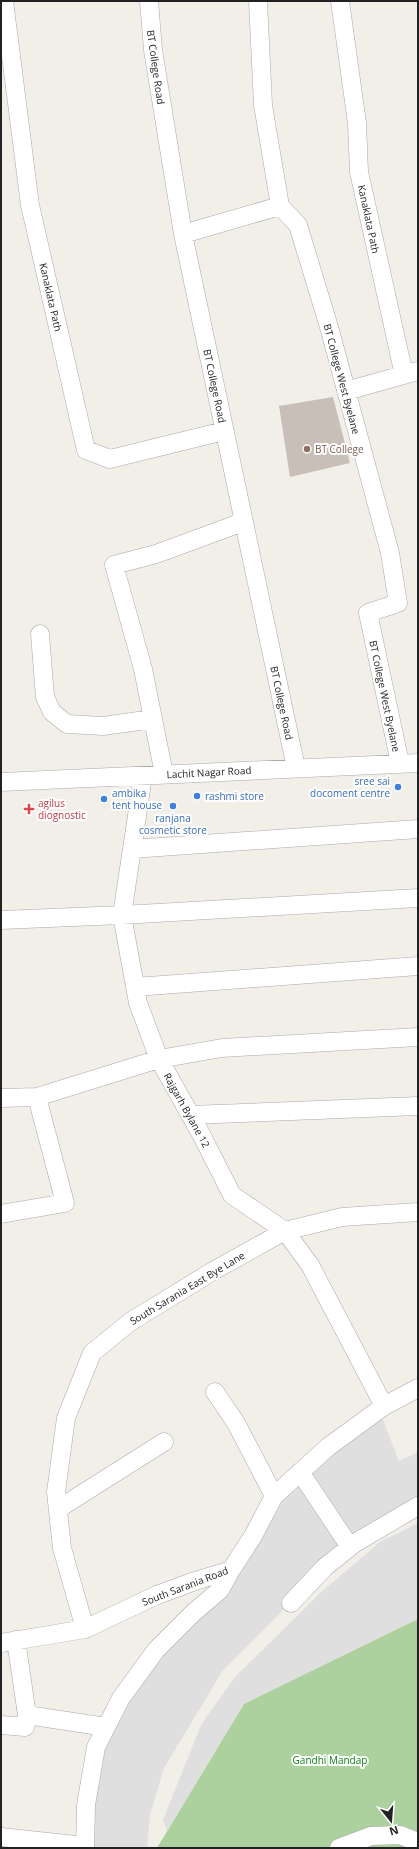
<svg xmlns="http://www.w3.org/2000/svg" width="419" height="1849" font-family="'Open Sans',sans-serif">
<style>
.residential{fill:#e0dfdf}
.forest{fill:#add19e}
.building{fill:#c7bfb8}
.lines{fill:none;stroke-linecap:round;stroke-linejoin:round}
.minor-casing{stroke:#a9a9a9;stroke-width:19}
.minor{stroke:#fff;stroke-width:18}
.education-dot{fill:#8d6e63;stroke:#fff;stroke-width:1.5}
.shop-dot{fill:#3f7fe0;stroke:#fff;stroke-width:1.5}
.health-dot{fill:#e0444e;stroke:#fff;stroke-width:1.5}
.labels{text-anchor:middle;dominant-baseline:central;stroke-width:4;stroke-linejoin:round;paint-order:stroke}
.street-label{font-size:10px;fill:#222;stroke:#fff}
.education-label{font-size:10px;fill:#785e54;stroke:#fff;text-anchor:start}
.shop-label{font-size:10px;fill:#366cbe;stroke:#fff;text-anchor:start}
.health-label{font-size:10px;fill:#be3a42;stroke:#fff;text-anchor:start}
.park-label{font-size:10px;fill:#0c8416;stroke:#fff}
</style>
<rect width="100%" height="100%" fill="#f2efe9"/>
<!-- residential -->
<path class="residential" d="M381 1415 399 1461 418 1452V1507L301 1592 223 1670 164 1768 150 1815 147 1848H84L103 1733 198 1604 297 1479Z
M418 1523V1619L244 1704 167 1831 163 1820 202 1723 235 1677 320 1593 380 1542Z"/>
<!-- forest -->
<path class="forest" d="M418 1619V1848H157L244 1704Z"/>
<!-- building -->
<path class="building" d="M333 397 350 463 290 477 279 406Z"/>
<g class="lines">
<defs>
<path id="minor" d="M4 1 30 205 86 450 110 459 224 431
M149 1 153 50 183 234 296 768
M258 1 263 105 280 206 298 225 329 327 390 553 398 603 368 613 400 763
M340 1 357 123 359 172 404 375
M183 234 280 206
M346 391 418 371
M40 634 45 697 52 712 67 724 103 726 153 719
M164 774 143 669 114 565 156 554 243 522
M143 776 122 915 138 1003 159 1059 222 1048 418 1037
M1 782 418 763
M132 849 418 829
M1 920 122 915 418 898
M135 987 418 966
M1 1098 37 1097
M190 1115 418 1106
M1 1214 65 1203 37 1097 159 1059 201 1134 232 1195 285 1231 310 1265 384 1406
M215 1392 236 1423 274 1496
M300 1472 350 1547
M58 1509 164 1442
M291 1603 325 1567 355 1543 418 1506
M85 1629 62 1548 56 1492 66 1418 92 1353 130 1322 213 1271 285 1231 342 1217 418 1212
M16 1640 27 1715
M1 1643 85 1629 157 1595 195 1581 231 1570 253 1536 274 1496 328 1447 384 1406 418 1388
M1 1725 25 1727 27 1715 106 1727
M1 1837 85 1846
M85 1848 86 1805 96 1747 121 1698 156 1650 193 1613 220 1590 231 1570
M339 1848 371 1836 400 1835 418 1842"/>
</defs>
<!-- minor casing -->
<use href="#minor" class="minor-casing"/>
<!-- minor -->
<use href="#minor" class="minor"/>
</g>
<!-- markers -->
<circle class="education-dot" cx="307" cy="449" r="4"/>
<g class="shop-dot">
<circle cx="398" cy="787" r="4"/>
<circle cx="197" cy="796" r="4"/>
<circle cx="104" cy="799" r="4"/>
<circle cx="173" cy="806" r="4"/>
</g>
<path class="health-dot" d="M27 803h4v4h4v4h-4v4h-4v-4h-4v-4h4z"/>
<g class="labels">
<!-- street labels -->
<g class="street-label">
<text transform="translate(156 67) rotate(82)">BT College Road</text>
<text transform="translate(369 219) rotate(78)">Kanaklata Path</text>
<text transform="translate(51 297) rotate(77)">Kanaklata Path</text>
<text transform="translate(342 379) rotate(75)">BT College West Byelane</text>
<text transform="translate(215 386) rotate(78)">BT College Road</text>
<text transform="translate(385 696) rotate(78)">BT College West Byelane</text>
<text transform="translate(282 703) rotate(78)">BT College Road</text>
<text transform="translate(209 772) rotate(-3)">Lachit Nagar Road</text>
<text transform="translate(187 1110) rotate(61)">Rajgarh Bylane 12</text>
<text transform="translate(187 1288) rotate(-31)">South Sarania East Bye Lane</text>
<text transform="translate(185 1586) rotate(-21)">South Sarania Road</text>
</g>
<!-- education labels -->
<g class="education-label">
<text x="315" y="449">BT College</text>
</g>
<!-- shop labels -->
<g class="shop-label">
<text x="390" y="781" text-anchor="end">sree sai<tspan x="390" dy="12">docoment centre</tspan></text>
<text x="112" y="793">ambika<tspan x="112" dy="12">tent house</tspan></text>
<text x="205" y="796">rashmi store</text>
<text x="173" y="818" text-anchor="middle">ranjana<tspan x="173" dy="12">cosmetic store</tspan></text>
</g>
<!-- health labels -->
<g class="health-label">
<text x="38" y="803">agilus<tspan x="38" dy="12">diognostic</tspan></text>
</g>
<!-- park labels -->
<g class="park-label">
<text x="330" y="1760">Gandhi Mandap</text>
</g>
</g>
<!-- border -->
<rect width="419" height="1849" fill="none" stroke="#222222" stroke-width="4"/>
<!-- north arrow -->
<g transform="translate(391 1821) rotate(163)" stroke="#ffffff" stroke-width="3" paint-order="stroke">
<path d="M0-3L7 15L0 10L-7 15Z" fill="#222222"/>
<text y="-6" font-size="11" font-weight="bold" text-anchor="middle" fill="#222222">N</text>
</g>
</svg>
